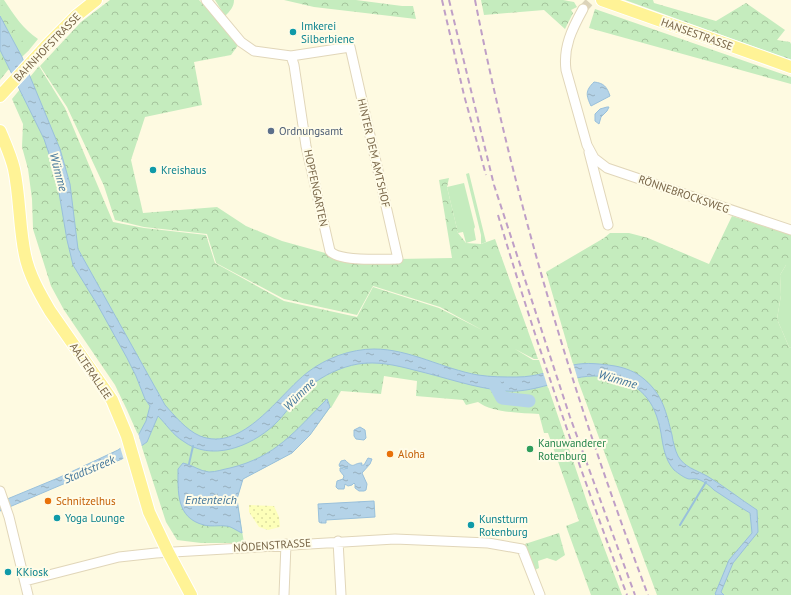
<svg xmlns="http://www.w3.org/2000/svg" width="791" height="595" font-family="'PT Sans',sans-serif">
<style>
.grass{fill:#c5ecbe}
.forest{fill:url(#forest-crowns)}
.sand{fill:url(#sand-dots)}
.water{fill:url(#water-ripples);stroke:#99c0db}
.pier{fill:#fefae1}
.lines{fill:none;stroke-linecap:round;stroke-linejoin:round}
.stream{stroke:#99c0db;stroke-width:2}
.river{stroke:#b4d3e8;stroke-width:13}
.minor-tunnel{stroke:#dcd4ba;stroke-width:9;stroke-dasharray:9 4.5;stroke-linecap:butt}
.minor-casing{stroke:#e1d6b9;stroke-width:11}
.major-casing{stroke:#fff;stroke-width:14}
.minor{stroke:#fff;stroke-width:9}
.major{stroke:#fff396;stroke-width:12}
.rail{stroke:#bf9fc7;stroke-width:2;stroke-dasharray:6 4;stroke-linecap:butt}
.culture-dot{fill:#0f9aa8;stroke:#fffce8;stroke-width:1.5}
.service-dot{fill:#5c6f8a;stroke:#fffce8;stroke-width:1.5}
.leisure-dot{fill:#2e9e5b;stroke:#fffce8;stroke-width:1.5}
.food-dot{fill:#e8710a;stroke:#fffce8;stroke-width:1.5}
.labels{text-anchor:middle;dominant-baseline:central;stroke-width:4;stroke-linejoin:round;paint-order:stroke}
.culture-label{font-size:11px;fill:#0d838f;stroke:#fffce8;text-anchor:start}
.street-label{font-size:11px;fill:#776446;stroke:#fffce8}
.service-label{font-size:11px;fill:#4e5e75;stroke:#fffce8;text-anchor:start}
.leisure-label{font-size:11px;fill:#27864d;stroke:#fffce8;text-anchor:start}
.food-label{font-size:11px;fill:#c56008;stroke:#fffce8;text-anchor:start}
.water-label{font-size:12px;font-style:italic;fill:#43769b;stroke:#fffce8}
</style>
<defs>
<pattern id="forest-crowns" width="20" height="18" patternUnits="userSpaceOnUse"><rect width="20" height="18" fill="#c5ecbe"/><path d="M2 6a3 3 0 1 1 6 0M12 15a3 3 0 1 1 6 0" fill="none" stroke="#a5c39c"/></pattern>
<pattern id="sand-dots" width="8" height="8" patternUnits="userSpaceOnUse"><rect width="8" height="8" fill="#fdffb9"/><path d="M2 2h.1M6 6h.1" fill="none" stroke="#dcdda0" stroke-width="1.8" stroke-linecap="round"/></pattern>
<pattern id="water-ripples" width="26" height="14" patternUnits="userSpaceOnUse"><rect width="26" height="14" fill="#b4d3e8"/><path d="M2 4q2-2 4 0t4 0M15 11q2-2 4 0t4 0" fill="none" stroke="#97afbe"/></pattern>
</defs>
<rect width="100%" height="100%" fill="#fefae1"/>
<!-- grass -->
<path class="grass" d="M0 0H4C14 15 23 29 38 39L29 50 8 70Z
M469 173 486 242 481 244V235L466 174Z
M464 183 475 227 474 229 476 240 466 243 463 232 458 233 447 187Z
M786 265H791V348L789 347 777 319 781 295 780 275Z"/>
<!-- forest -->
<path class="forest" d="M0 0 12 26 29 50 8 70 0 80Z
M110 0H199L239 44 231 55 194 62 202 105 145 117 131 160 143 213 217 207 246 226 282 241 336 256 398 259 452 258 439 180 449 178 447 187 458 233 466 243 481 244 495 239 538 359H534L515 349 533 360H539L588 505 622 595H591L566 526 579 521 548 433H544L539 414C521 413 493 413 478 402L466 405 463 400 416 396 417 381 384 376 381 394 341 391 331 408H330L310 435 292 453 243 479 237 499 244 543H201L177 540 166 522 138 435 127 410 115 385 64 310 51 286 33 229 32 199 28 169 22 147 23 124 12 99 39 66 65 108 113 222 144 228 206 235 215 263 284 301 357 317 373 287 439 308 484 331 440 307 373 286 357 315 284 299 216 263 207 234 144 227 115 220 104 186 67 107 40 66 81 22Z
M215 0H234C234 7 230 11 225 16Z
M284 0H356L402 6H413L416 19 314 7Z
M481 0H563L574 2 577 7 571 10 573 13 565 29 544 10 484 15Z
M625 0H653L654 3 716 21 746 3 785 30 777 40 790 42 791 44V60Z
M595 9 791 77V84L589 28Z
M732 216 791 235V265H786L780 275 781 295 777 319 789 347 791 348V595H657L577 378 546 272 604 238 610 233H629L648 238 709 264Z
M559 533 565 555 556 561 547 558 538 561 539 568 535 570 525 544Z"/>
<!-- sand -->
<path class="sand" d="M249 505 274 506 279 517 280 527 268 530 259 527 249 512Z"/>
<!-- water -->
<path class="water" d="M0 16 22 57 60 149 70 184 78 249 165 405C174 415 186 430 200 436 243 453 279 394 308 372 326 358 351 349 374 349 410 349 443 369 478 375 491 377 504 377 517 377 537 377 554 370 573 365 587 362 601 364 615 366 626 368 636 372 644 379 663 395 666 412 672 435 673 442 675 450 678 456 684 467 696 470 707 476 724 486 740 499 757 510L758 532 733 563 721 592 724 595H716L715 594 729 560 752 533 750 513C738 506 726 498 714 490 710 486 705 482 700 480 696 478 693 479 689 479 684 478 678 473 674 470 665 460 663 446 661 433 655 400 640 382 606 377 574 371 539 394 505 391 474 388 444 377 414 370 395 365 377 361 358 364 341 367 324 375 310 386 295 397 287 413 274 425 250 447 211 462 183 441 173 435 166 424 158 416L147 442 122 459 0 511V502L58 478 118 450 139 434 146 421 150 406 145 399 136 376 127 358 97 304 73 265 67 240 57 181 51 160 44 139 0 50Z
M594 82C604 83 607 87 610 96L591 106C586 95 585 91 594 82Z
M607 107H609L607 111 601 117 599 124 595 121V114L600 109Z
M327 399 330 407 310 435 292 453 243 479 237 499 242 533C237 531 231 526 226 526 219 525 210 527 204 525 176 518 178 492 178 469L183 463C193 465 199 471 209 472 216 472 224 469 230 468 276 457 295 431 327 399Z
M360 427 365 430 366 438 364 440 356 439 354 436V430Z
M368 458 372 459 370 464 362 473 367 484 366 490 364 491H359L355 488V484L354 483 352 485 348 486 345 484 344 489H338L336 487 337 481 343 479 344 476 340 471V468L344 469 348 468 340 467 339 465 341 461 345 460C355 470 352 463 362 463L361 465H364Z
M374 501 375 517 326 520V523H321L319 522 318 504Z"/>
<!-- pier -->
<path class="pier" d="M573 363 578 380 548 388 543 372Z
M138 433 142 447 124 460 120 447Z"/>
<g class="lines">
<!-- stream -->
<path class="stream" d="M189 464 193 446
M680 525 706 482"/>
<!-- river -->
<path class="river" d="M495 385 502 398 529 401"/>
<!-- minor-tunnel -->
<path class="minor-tunnel" d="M583 9 591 0"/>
<defs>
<path id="minor" d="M206 0 241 42 254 51 291 56 350 47 398 259C383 259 339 262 330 251L306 146 294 65 291 56
M583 9C572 29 563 47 566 70L587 145 594 158 607 168 791 230
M589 152 608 225
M0 491 9 517 28 595
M338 541 341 595
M25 581 119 557 156 553 395 539 488 543 522 549 540 595
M284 595 286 544"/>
<path id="major" d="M602 0 791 67
M0 96 46 46 76 16 96 0
M0 131C5 143 11 156 14 169 20 197 19 227 25 255 29 275 40 294 50 311L112 400 127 436 149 512 168 552 191 595"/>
</defs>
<!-- minor casing -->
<use href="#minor" class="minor-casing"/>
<!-- major casing -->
<use href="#major" class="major-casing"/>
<!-- minor -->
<use href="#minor" class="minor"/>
<!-- major -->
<use href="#major" class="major"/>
<!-- rail -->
<path class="rail" d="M442 0 464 95 486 175
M449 0 494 185 570 417 635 595
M475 0C515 203 575 402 648 595
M498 215C536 343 580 470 627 595"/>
</g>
<!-- markers -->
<g class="culture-dot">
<circle cx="293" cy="32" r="4"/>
<circle cx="153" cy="170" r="4"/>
<circle cx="57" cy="518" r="4"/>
<circle cx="471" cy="525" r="4"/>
<circle cx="8" cy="572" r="4"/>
</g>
<circle class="service-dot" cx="271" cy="131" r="4"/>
<circle class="leisure-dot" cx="530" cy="449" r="4"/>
<g class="food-dot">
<circle cx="390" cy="454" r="4"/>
<circle cx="48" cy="501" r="4"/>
</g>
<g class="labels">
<!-- culture labels -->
<g class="culture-label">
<text x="301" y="26">Imkerei<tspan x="301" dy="13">Silberbiene</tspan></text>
<text x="161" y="170">Kreishaus</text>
<text x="65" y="518">Yoga Lounge</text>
<text x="479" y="519">Kunstturm<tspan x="479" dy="13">Rotenburg</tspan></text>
<text x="16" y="572">KKiosk</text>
</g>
<!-- street labels -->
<g class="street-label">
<text transform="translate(697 34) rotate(20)">HANSESTRASSE</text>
<text transform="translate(47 47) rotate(-46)">BAHNHOFSTRASSE</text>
<text transform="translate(374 153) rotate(77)">HINTER DEM AMTSHOF</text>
<text transform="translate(316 188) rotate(78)">HOPFENGARTEN</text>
<text transform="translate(684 194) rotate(19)">RÖNNEBROCKSWEG</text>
<text transform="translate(91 371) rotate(56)">AALTERALLEE</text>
<text transform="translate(272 545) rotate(-4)">NÖDENSTRASSE</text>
</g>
<!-- service labels -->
<g class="service-label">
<text x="279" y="131">Ordnungsamt</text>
</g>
<!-- leisure labels -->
<g class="leisure-label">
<text x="538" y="443">Kanuwanderer<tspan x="538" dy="13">Rotenburg</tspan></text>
</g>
<!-- food labels -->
<g class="food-label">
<text x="398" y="454">Aloha</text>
<text x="56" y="501">Schnitzelhus</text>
</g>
<!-- water labels -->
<g class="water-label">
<text transform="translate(59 172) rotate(75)">Wümme</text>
<text transform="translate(618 379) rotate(16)">Wümme</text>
<text transform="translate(299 394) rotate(-45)">Wümme</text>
<text transform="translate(89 469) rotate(-23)">Stadtstreek</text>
<text x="211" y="499">Ententeich</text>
</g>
</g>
</svg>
